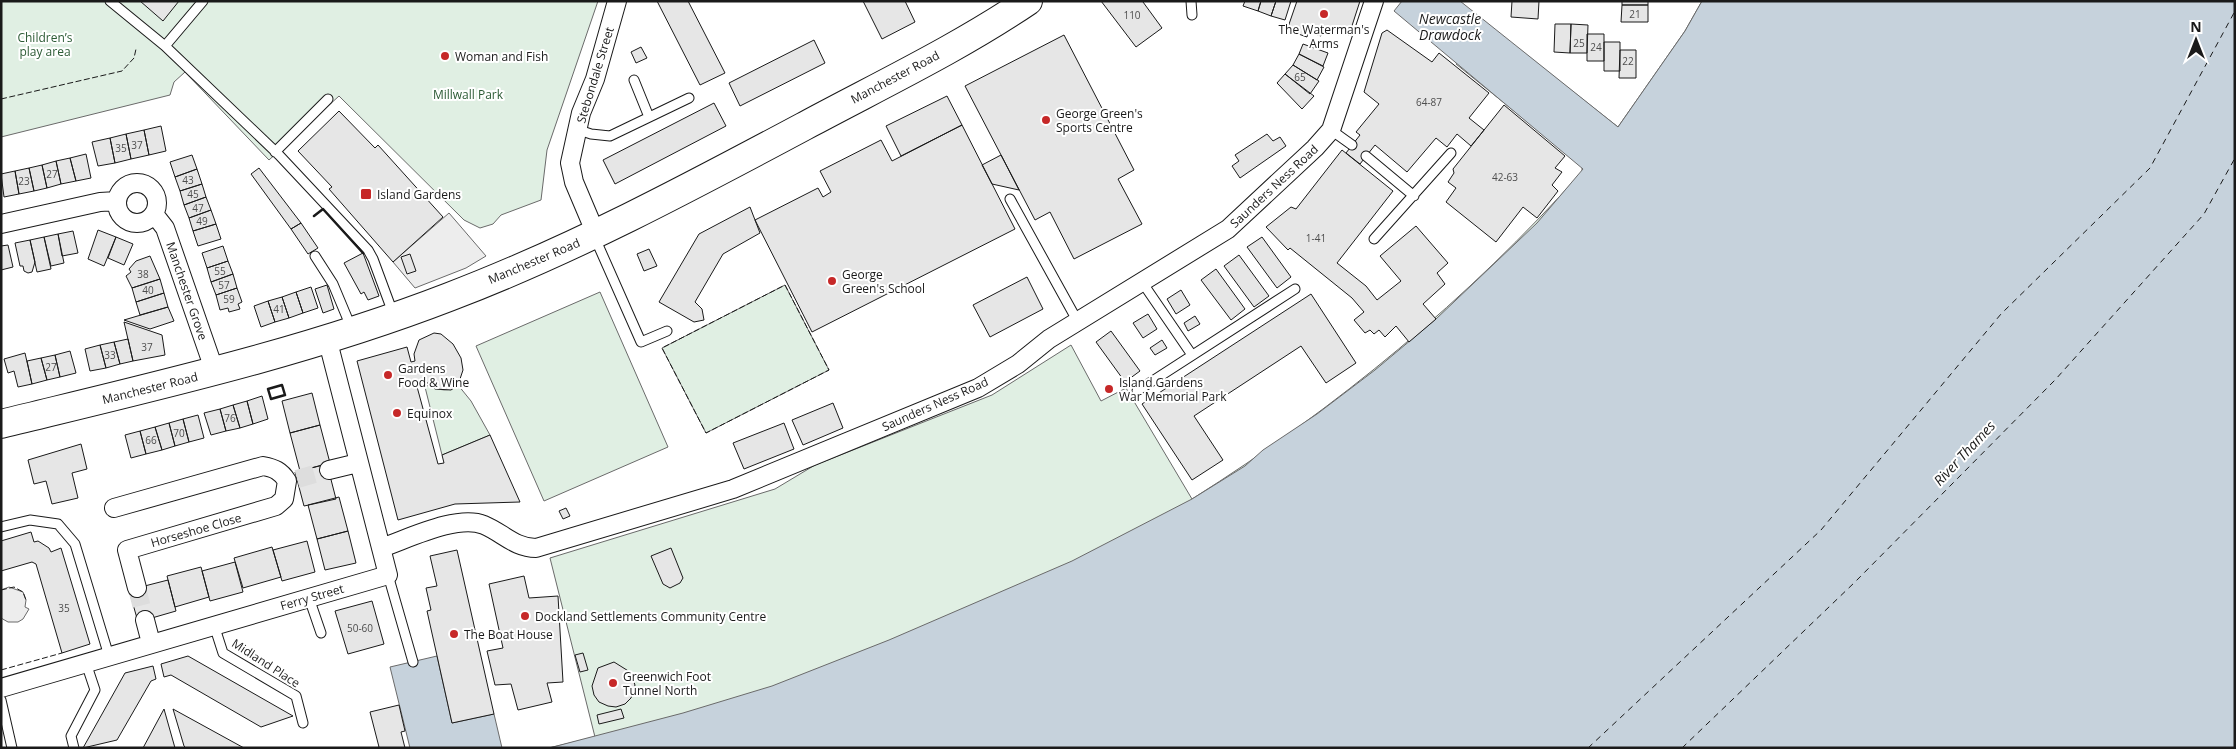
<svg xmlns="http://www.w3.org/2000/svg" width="2236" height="749" font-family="'Open Sans',sans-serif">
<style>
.green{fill:#e0efe3;stroke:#6a6a6a}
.parking{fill:#ededed;stroke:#6a6a6a}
.water{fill:#c6d2dc;stroke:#6a6a6a}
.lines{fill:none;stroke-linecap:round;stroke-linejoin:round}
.ferry{stroke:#1a1a1a;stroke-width:1;stroke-dasharray:6 5;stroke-linecap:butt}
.building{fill:#e6e6e6;stroke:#1a1a1a}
.minor-tunnel{stroke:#ddd;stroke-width:18;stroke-dasharray:18 9;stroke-linecap:butt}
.service-casing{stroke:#1a1a1a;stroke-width:11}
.minor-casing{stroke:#1a1a1a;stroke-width:20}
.primary-casing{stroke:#1a1a1a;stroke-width:30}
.service{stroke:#fff;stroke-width:9}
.minor{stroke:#fff;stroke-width:18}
.primary{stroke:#fff;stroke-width:28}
.fence{stroke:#1a1a1a;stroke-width:1;stroke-dasharray:6 2.5;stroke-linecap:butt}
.wall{stroke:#1a1a1a;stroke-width:2.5}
.poi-dot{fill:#c62828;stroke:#fff;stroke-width:2}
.labels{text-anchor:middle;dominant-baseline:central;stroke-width:4;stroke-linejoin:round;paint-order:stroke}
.number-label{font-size:10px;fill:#4d4d4d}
.poi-label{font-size:12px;fill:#1a1a1a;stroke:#fff;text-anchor:start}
.park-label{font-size:12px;fill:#2b5a34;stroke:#fff}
.street-label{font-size:12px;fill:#1a1a1a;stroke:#fff}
.water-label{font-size:14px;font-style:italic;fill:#1a1a1a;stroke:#fff}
</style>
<rect width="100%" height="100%" fill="#fff"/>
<!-- green -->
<path class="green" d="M1 1H598L547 150 541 200 501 215 493 224 480 228 464 220 339 96 269 160 185 72 174 82 170 95 1 137Z
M1702 1 1744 169 822 748H549L595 737 550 558 775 489 815 465 992 395 1071 345 1101 401 1126 388 1192 499C1338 407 1467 300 1582 172V166L1456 64 1487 24 1618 127 1685 31Z
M785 285 829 370 706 433 662 348Z
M600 292 668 447 544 501 476 346Z
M429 385C440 391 448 392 458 385L471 401 490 435 442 455 425 387Z"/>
<!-- parking -->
<path class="parking" d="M449 213 486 256 466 268 415 288 393 262Z
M9 587 23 592 26 600 25 607 29 609 23 619 18 622H8L1 618V590Z"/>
<!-- water -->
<path class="water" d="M1402 1H1460L1618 127 1685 31 1702 1H2235V748H549L683 713 772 686 889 640 1072 561 1192 499 1245 466 1263 450 1317 414 1375 370 1436 319 1537 223 1583 169 1394 11Z
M437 656 452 723 494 714 502 748H410L390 667Z"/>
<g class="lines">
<!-- ferry -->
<path class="ferry" d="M1588 748 1821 530 2001 314 2150 168 2235 11
M1682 748 1855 582 2055 380 2204 214 2235 158"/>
</g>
<!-- building -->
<path class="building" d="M140 1H179L163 21Z
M657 1H688L725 73 700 85Z
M863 1H905L915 22 882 39Z
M1101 1H1144L1143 2 1162 28 1136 47Z
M1245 1H1261L1258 11 1243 6Z
M1261 1H1276L1271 16 1258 11Z
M1276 1H1291L1285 20 1271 16Z
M1297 1H1360L1349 35 1324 26 1321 36 1308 32 1307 37 1287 30Z
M1512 1H1539L1538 19 1511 17Z
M1622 1H1648V5H1622Z
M1622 5H1648V22H1621Z
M1555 24H1571L1570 53 1554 52Z
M1571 24 1588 25 1587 53H1570Z
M1387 30 1432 62 1439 53 1489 93 1469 118 1484 130 1471 146 1457 134 1447 147 1436 138 1407 172 1375 145 1360 164 1346 153 1360 135 1356 132 1379 104 1364 92 1382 33Z
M1587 34H1604V61H1587Z
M1064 35 1134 170 1118 179 1142 224 1074 259 1050 212 1035 220 965 86Z
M814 40 825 63 740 106 729 83Z
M1604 42H1620V71H1604Z
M1303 44 1328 53 1323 66 1299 54Z
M641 47 647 58 636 63 631 52Z
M1620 50H1636V78H1619Z
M1299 54 1324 67 1317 80 1293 65Z
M1293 65 1319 81 1310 94 1285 74Z
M1285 74 1314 96 1302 109 1277 83Z
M947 96 962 125 901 156 886 126Z
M714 103 726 126 615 184 603 160Z
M1504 105 1565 156 1555 168 1562 172 1552 185 1558 191 1537 218 1523 207 1496 242 1446 202 1456 188 1448 182 1454 173 1453 169Z
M339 111 375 148 378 145 443 217 393 262 329 189 332 187 298 151Z
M962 125 1015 229 812 332 755 220 818 188 823 197 831 192 820 171 881 140 892 161Z
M161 126 166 151 149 155 144 130Z
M144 130 149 155 131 159 126 134Z
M126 134 131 159 115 163 110 138Z
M1267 134 1273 141 1280 137 1286 146 1240 178 1232 166 1239 161 1235 155Z
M110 138 115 163 98 166 92 142Z
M1342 150 1393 191 1337 263 1366 286 1377 300 1401 281 1380 256 1416 226 1448 263 1437 273 1445 284 1423 304 1436 319 1409 342 1396 326 1385 337 1379 330 1374 334 1370 330 1365 333 1354 320 1364 312 1352 298 1290 248 1288 250 1266 227 1291 207 1296 209Z
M86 154 91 178 76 181 70 158Z
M192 155 197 169 175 177 170 162Z
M1001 155 1019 190 992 184 982 165Z
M70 158 76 181 61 184 56 161Z
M56 161 61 184 47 188 42 165Z
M42 165 47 188 34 191 29 168Z
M29 168 34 191 19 194 15 171Z
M259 168 301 223 291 229 251 174Z
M197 169 202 184 180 191 175 177Z
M15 171 19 194 4 197 1 174Z
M202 184 206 197 184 205 180 191Z
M206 197 211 210 189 218 184 205Z
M750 207 760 233 723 254 695 302 702 309 704 320 694 322 659 302 699 234Z
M211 210 216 224 193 231 189 218Z
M301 223 318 248 308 254 291 229Z
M216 224 221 239 198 246 193 231Z
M98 230 116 237 104 266 88 259Z
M73 231 78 253 62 256 58 234Z
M58 234 64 263 51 266 44 237Z
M44 237 51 269 37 272 30 240Z
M116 237 133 244 124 265 108 258Z
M1262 237 1291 277 1277 288 1247 247Z
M30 240 35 262 32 272 28 273 24 271 23 266H20L15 243Z
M8 245 13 267 1 270V246Z
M223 246 228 261 207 268 202 253Z
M649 249 657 266 644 271 637 254Z
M363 253 379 296 368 300 364 292 361 294 344 263Z
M410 254 416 271 407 274 401 257Z
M1239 255 1269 296 1254 307 1224 266Z
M150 256 160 279 132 288 126 276 131 272 129 269 136 261Z
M228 261 233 274 211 282 207 268Z
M1216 269 1245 309 1231 320 1201 280Z
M233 274 237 288 216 295 211 282Z
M1027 277 1043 309 990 337 973 305Z
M160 279 164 293 136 302 132 288Z
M327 285 334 309 323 313 315 289Z
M311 287 318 308 303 313 296 292Z
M237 288 242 302 238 304 240 309 229 312 228 308 220 310 216 295Z
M1181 290 1190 305 1176 314 1167 299Z
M296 292 303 313 289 318 282 297Z
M164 293 168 307 140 315 136 302Z
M1311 294 1356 363 1326 383 1301 346 1194 416 1223 460 1192 480 1142 404Z
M282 297 289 318 275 322 268 301Z
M268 301 275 322 261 327 254 306Z
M168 307 174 321 150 329 124 320Z
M1148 314 1157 329 1143 338 1133 323Z
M1195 316 1200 324 1188 331 1184 323Z
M124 322 162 335 165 355 133 361Z
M1111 331 1140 371 1125 382 1096 342Z
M434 333 441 334 453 344 461 358 463 370 458 385 451 390 435 389 425 381 416 383 438 464 444 463 442 455 490 435 520 502 455 504 398 520 357 361 407 347 411 362 415 361 414 354 419 340Z
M128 339 133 361 120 364 114 342Z
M1162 340 1167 348 1155 355 1150 348Z
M114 342 120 364 106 368 100 345Z
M100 345 106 368 90 371 85 349Z
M70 351 76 373 60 377 55 355Z
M25 353 32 384 18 387 14 371 8 373 4 359Z
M55 355 60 377 47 380 41 358Z
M41 358 47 380 32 384 27 361Z
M312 393 320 425 290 433 282 401Z
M262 396 268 419 253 424 247 401Z
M247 401 253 424 240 428 233 405Z
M833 403 843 428 803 445 792 420Z
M233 405 240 428 226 431 220 409Z
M220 409 226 431 211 435 204 413Z
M198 415 204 438 189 442 183 419Z
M183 419 189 442 175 446 169 423Z
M169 423 175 446 162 450 155 427Z
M784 423 794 449 744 469 733 443Z
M320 425 330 463 300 471 290 433Z
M155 427 162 450 146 454 140 431Z
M140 431 146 454 131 458 125 435Z
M81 444 87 469 72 473 78 498 52 504 46 481 34 484 28 460Z
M327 464 336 499 304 506 295 472Z
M339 497 348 531 317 539 308 505Z
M566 508 570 516 563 519 559 511Z
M348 531 356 563 325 570 317 539Z
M31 532 34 542 38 541 49 548 51 552 61 548 90 644 62 653 36 564 32 562 1 571V541Z
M307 541 315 572 282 581 273 550Z
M272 547 281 577 243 588 234 558Z
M671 548 683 578 680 583 670 588 663 584 651 556Z
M457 550 494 714 452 723 427 611 431 610 426 588 437 586 430 556Z
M235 562 243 592 210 601 202 571Z
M201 567 209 597 175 607 167 576Z
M524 576 529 598 558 596 563 682 547 683 552 702 518 710 511 684 495 685 487 651 503 648 489 584Z
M168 580 176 611 138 622 129 590Z
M372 601 384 644 348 654 335 611Z
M583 653 588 670 580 672 575 655Z
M188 656 293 716 261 727 171 675 164 677 161 664Z
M614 662 630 672 635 685 631 698 625 704 616 707 608 706 599 702 594 695 592 686 598 668Z
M153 666 156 679 151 681 117 740 83 748 125 673Z
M399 705 405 731 401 732 405 748H376L379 747 370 712Z
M164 709 175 748H143Z
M173 709 244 748H186L184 746Z
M621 709 624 718 599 724 597 715Z"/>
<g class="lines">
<!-- minor-tunnel -->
<path class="minor-tunnel" d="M297 479 329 470
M137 588 145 620"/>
<defs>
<path id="service" d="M110 1 165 46
M203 1 165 46 279 155 368 250 373 259 393 313
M1191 1 1192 15
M634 80 649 117
M579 130 591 134 610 136 689 98
M1331 130 1352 145
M275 152 328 99
M1366 156 1414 196
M1010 199 1078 322
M595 238 641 342 667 331
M1374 239 1451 153
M315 256 333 284 351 327
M1142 282 1192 355
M1137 391 1295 289
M1 527 30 520 58 524 75 544 109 656
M388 575 413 662
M309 598 321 633
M214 625 223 653 296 696 303 723
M1 700 12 748
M74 748 71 736 95 690 86 663"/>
<path id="minor" d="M117 203a20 20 0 1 1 40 0a20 20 0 1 1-40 0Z
M154 214 165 228 215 372
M1 224 100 202 117 201
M596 234 574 182 570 163 581 113 595 79 617 1
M329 470 358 463
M114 508 263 466C274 468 281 471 287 481L284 499 276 506 127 550 137 588
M381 548C408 539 457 514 484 525 503 533 515 548 536 548L733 489 978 388 1018 364 1049 339 1228 229 1315 148 1331 130 1374 1
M145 620 151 643
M1 688 388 575 327 338"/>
<path id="primary" d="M1 424C152 387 304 353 449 297 575 249 694 185 812 122 885 83 960 47 1028 1"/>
</defs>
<!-- service casing -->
<use href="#service" class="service-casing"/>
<!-- minor casing -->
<use href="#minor" class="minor-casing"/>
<!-- primary casing -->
<use href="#primary" class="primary-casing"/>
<!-- service -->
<use href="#service" class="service"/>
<!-- minor -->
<use href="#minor" class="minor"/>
<!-- primary -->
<use href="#primary" class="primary"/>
<!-- fence -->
<path class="fence" d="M1 99 122 71 134 58 136 49
M785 285 829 370 706 433 662 348Z
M1 590 14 587 23 592 26 600
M1 670 62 653"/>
<!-- wall -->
<path class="wall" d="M314 216 323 209 363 253
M282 385 285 395 271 399 268 389Z"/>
</g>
<!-- markers -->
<g class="poi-dot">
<circle cx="1324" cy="14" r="5"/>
<circle cx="445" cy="56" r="5"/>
<circle cx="1046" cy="120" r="5"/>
<rect x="360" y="188" width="12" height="12" rx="2.5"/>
<circle cx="832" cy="281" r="5"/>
<circle cx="388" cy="375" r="5"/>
<circle cx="1109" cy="389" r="5"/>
<circle cx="397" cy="413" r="5"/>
<circle cx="525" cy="616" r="5"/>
<circle cx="454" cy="634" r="5"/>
<circle cx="613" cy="683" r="5"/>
</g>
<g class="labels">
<!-- number labels -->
<g class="number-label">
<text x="1635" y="14">21</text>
<text x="1132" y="15">110</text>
<text x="1579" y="43">25</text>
<text x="1596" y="47">24</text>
<text x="1628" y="61">22</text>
<text x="1300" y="77">65</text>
<text x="1429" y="102">64-87</text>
<text x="137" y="145">37</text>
<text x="121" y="148">35</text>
<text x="52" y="174">27</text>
<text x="1505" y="177">42-63</text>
<text x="188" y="180">43</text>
<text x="24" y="181">23</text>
<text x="193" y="194">45</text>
<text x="198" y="208">47</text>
<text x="202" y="221">49</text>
<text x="1316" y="238">1-41</text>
<text x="220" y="271">55</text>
<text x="143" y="274">38</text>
<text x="224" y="285">57</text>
<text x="148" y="290">40</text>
<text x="229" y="299">59</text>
<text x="279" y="309">41</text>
<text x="147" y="347">37</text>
<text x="110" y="355">33</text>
<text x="51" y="367">27</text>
<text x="230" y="418">76</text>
<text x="179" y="433">70</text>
<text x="151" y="440">66</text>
<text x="64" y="608">35</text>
<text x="360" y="628">50-60</text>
</g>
<!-- poi labels -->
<g class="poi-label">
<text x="1324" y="29" text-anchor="middle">The Waterman's<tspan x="1324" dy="14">Arms</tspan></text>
<text x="455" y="56">Woman and Fish</text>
<text x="1056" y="113">George Green's<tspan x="1056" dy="14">Sports Centre</tspan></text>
<text x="377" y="194">Island Gardens</text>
<text x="842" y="274">George<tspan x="842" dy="14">Green's School</tspan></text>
<text x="398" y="368">Gardens<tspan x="398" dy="14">Food &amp; Wine</tspan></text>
<text x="1119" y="382">Island Gardens<tspan x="1119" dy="14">War Memorial Park</tspan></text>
<text x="407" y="413">Equinox</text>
<text x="535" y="616">Dockland Settlements Community Centre</text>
<text x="464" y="634">The Boat House</text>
<text x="623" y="676">Greenwich Foot<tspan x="623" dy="14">Tunnel North</tspan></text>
</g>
<!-- park labels -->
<g class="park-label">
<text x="45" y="37">Children’s<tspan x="45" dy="14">play area</tspan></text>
<text x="468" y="94">Millwall Park</text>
</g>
<!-- street labels -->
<g class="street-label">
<text transform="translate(595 75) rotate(-73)">Stebondale Street</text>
<text transform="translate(895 77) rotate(-28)">Manchester Road</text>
<text transform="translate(1274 186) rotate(-43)">Saunders Ness Road</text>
<text transform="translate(534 261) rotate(-23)">Manchester Road</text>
<text transform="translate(187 291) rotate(71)">Manchester Grove</text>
<text transform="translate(150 388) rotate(-14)">Manchester Road</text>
<text transform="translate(935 404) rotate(-24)">Saunders Ness Road</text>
<text transform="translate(196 530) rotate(-16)">Horseshoe Close</text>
<text transform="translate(312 597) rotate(-16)">Ferry Street</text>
<text transform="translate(266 663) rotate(33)">Midland Place</text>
</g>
<!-- water labels -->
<g class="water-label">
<text x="1450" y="18">Newcastle<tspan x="1450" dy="16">Drawdock</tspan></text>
<text transform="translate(1964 453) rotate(-47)">River Thames</text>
</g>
</g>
<!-- border -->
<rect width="2236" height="749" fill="none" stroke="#1a1a1a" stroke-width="5"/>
<!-- north arrow -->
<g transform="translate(2196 40)" stroke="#ffffff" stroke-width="4" paint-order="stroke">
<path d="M0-4L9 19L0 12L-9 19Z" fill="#1a1a1a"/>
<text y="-8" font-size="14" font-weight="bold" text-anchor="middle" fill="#1a1a1a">N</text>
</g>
</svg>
